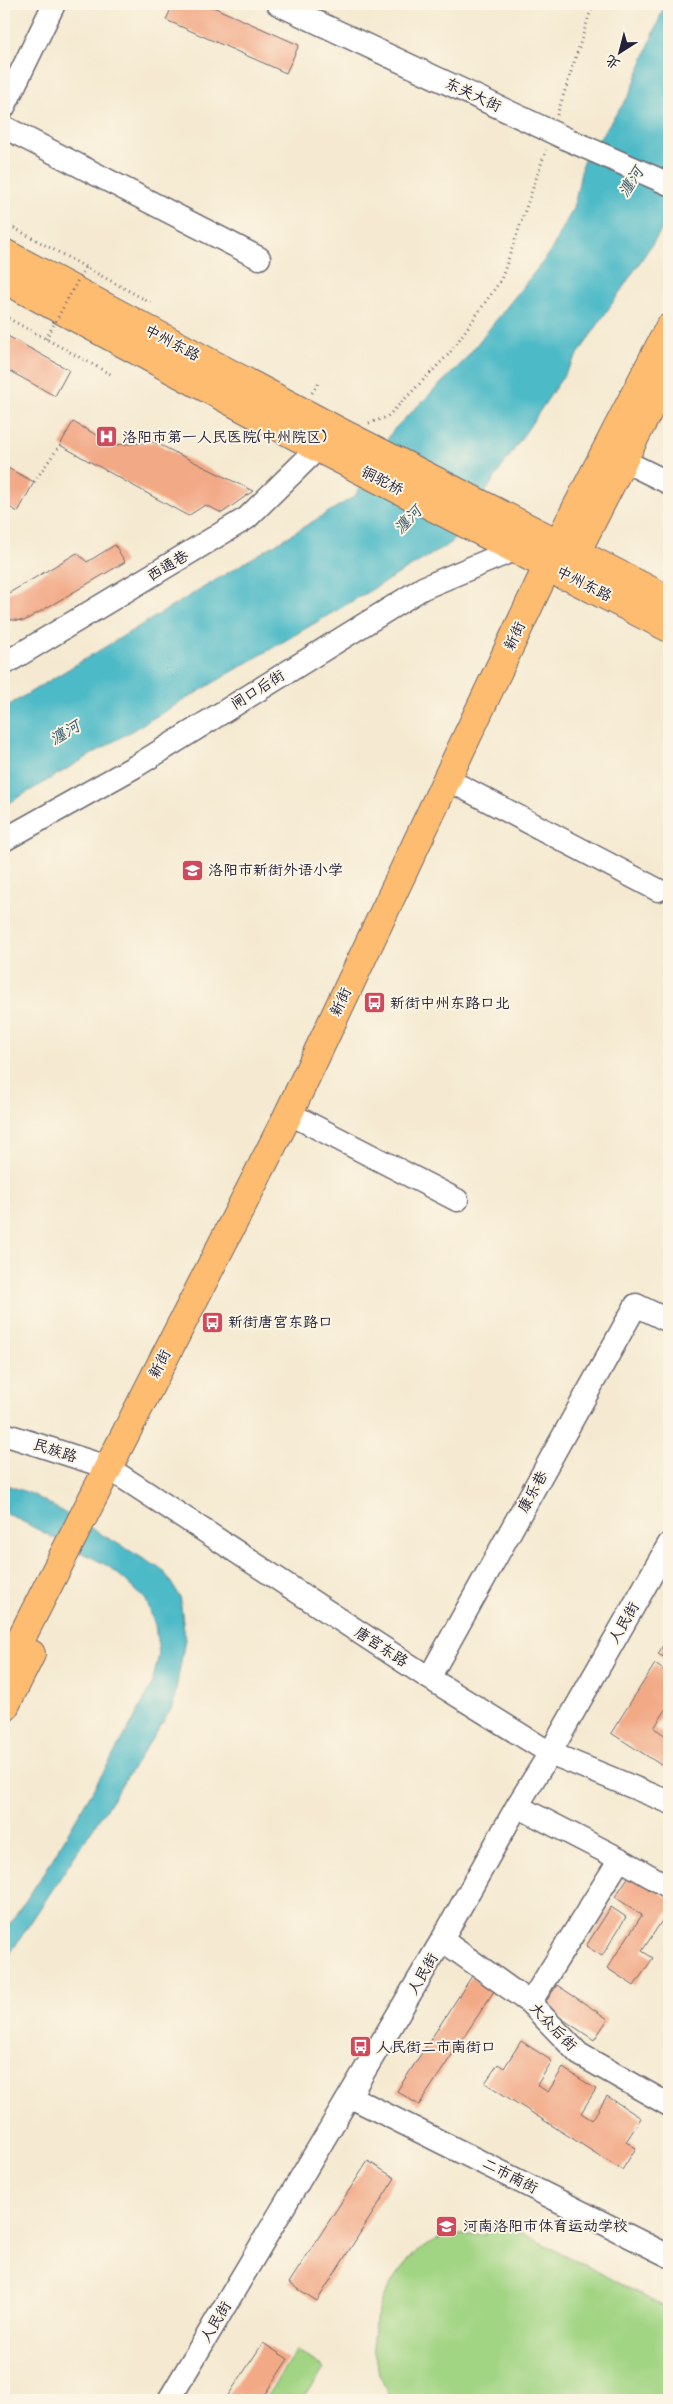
<svg xmlns="http://www.w3.org/2000/svg" width="673" height="2404" font-family="'Architects Daughter','LXGW WenKai TC',sans-serif">
<style>
.green{fill:#a1d483;stroke:#627b5f}
.water{fill:#4dbac7;stroke:#386e81}
.building{fill:#f2a986}
.lines{fill:none;stroke-linecap:round;stroke-linejoin:round}
.minor-casing{stroke:#6c6870;stroke-width:25}
.major-casing{stroke:#6c6870;stroke-width:30}
.path{stroke:#6c6870;stroke-width:3;stroke-dasharray:1 4;stroke-linecap:butt}
.minor{stroke:#fff;stroke-width:22}
.major{stroke:#febc70;stroke-width:28}
.path-bridge{stroke:#6c6870;stroke-width:3;stroke-dasharray:1 4;stroke-linecap:butt}
.labels{text-anchor:middle;dominant-baseline:central;stroke-width:4;stroke-linejoin:round;paint-order:stroke}
.street-label{font-size:15px;fill:#22223b;stroke:#fcf5e5}
.poi-label{font-size:15px;fill:#22223b;stroke:#fcf5e5;text-anchor:start}
.water-label{font-size:16px;font-style:italic;fill:#31576c;stroke:#fcf5e5}
</style>
<rect width="100%" height="100%" fill="#fcf5e5"/>
<filter id="ink" filterUnits="userSpaceOnUse"><feTurbulence type="fractalNoise" baseFrequency=".02" numOctaves="2"/><feDisplacementMap in="SourceGraphic" scale="10" xChannelSelector="R" yChannelSelector="G"/><feConvolveMatrix kernelMatrix="1 2 1 2 8 2 1 2 1" color-interpolation-filters="sRGB"/></filter>
<filter id="wash" filterUnits="userSpaceOnUse"><feTurbulence type="fractalNoise" baseFrequency=".0096" numOctaves="4" result="noise"/><feDisplacementMap in="SourceGraphic" scale="20" xChannelSelector="R" yChannelSelector="G"/><feGaussianBlur stdDeviation="1.12" result="paint"/><feColorMatrix in="noise" values="0 0 0 0 0 0 0 0 0 0 0 0 0 0 0 0 0 1.4 0 .05"/><feComposite in="paint" operator="in"/></filter>
<g filter="url(#wash)">
<rect width="100%" height="100%" fill="#f5ead1"/>
<!-- green -->
<path class="green" d="M495 2219 669 2309V2400H390C383 2384 372 2356 373 2338 377 2297 404 2250 444 2237 456 2233 473 2236 485 2235Z
M297 2350 324 2368 303 2400H264Z"/>
<!-- water -->
<path class="water" d="M665 4H669V219L451 543 4 806V708L355 496 393 430 462 363 549 254 574 207 583 162 630 94Z
M4 1484 32 1494 163 1570 180 1597 185 1639 173 1707 4 1963V1933L46 1870 132 1723 152 1684 159 1654 155 1625 146 1600 125 1580 108 1566 4 1512Z"/>
<g id="blocks">
<!-- building -->
<path class="building" d="M173 4H206L299 45 286 73 166 20Z
M4 334 69 370 55 396 4 368Z
M73 422 115 445 154 442 253 491 222 513 205 505 188 516 60 445Z
M4 466 34 482 18 512 4 504Z
M115 545 125 562 24 621 4 619V585L9 593 77 553 87 562Z
M669 1635V1660L658 1654Z
M655 1664 669 1674V1705L654 1728 669 1738V1770L611 1733Z
M631 1873 669 1899V1910L642 1951 653 1958 634 1986 607 1968 642 1915 615 1897Z
M611 1907 626 1917 602 1956 586 1946Z
M472 1976 494 1991 419 2105 397 2091Z
M557 1985 608 2019 594 2040 543 2006Z
M521 2041 552 2061 537 2085 548 2092 563 2068 596 2089 581 2113 592 2120 607 2096 641 2118 626 2142 636 2148 622 2170 485 2083 498 2064 504 2068Z
M368 2161 395 2178 317 2301 289 2283Z
M263 2343 288 2359 261 2400H225Z"/>
</g>
</g>
<g filter="url(#ink)">
<use href="#blocks" fill-opacity="0" stroke="#6c6870" stroke-width="1"/>
<g class="lines">
<defs>
<path id="minor" d="M278 4 569 140 669 184
M4 107 54 4
M4 127 259 258
M608 453 669 483
M4 664 247 518 318 448
M462 787 658 890
M4 840 136 766 423 588 516 549
M302 1120 457 1200
M4 1434 107 1467 429 1678 550 1753 669 1802
M429 1678 636 1305 669 1321
M517 1806 620 1859 669 1887
M442 1940 530 2003 579 2054 669 2105
M530 2003 620 1859
M351 2097 669 2256
M169 2400 442 1940 517 1806 550 1753 669 1544"/>
<path id="major" d="M4 253 340 432 669 600
M4 279 318 448 669 628
M564 576 669 370
M4 1672 287 1117 559 542 669 328
M4 1708 31 1654"/>
</defs>
<!-- minor casing -->
<use href="#minor" class="minor-casing"/>
<!-- major casing -->
<use href="#major" class="major-casing"/>
<!-- path -->
<path class="path" d="M557 115 593 4
M14 228 151 303
M4 316 112 375
M312 393 318 383
M369 423 387 417 449 354 501 280 546 150
M34 482 60 445"/>
<!-- minor -->
<use href="#minor" class="minor"/>
<!-- major -->
<use href="#major" class="major"/>
<!-- path-bridge -->
<path class="path-bridge" d="M46 339 85 267"/>
</g>
</g>
<!-- icons -->
<defs>
<symbol id="hospital-square" viewBox="-11 -11 22 22"><rect x="-9" y="-9" width="18" height="18" rx="4" fill="#d1495b" stroke="#fcf5e5"/><path d="M-5-5h3v3.5h4V-5h3V5h-3V1.5h-4V5h-3Z" fill="#fff"/></symbol>
<symbol id="school-square" viewBox="-11 -11 22 22"><rect x="-9" y="-9" width="18" height="18" rx="4" fill="#d1495b" stroke="#fcf5e5"/><path d="M0-5L7-2L0 1L-7-2ZM-4 1L0 2.5L4 1V4Q0 6-4 4Z" fill="#fff"/></symbol>
<symbol id="bus-square" viewBox="-11 -11 22 22"><rect x="-9" y="-9" width="18" height="18" rx="4" fill="#d1495b" stroke="#fcf5e5"/><path d="M-5-6H5V4H4V6H2V4H-2V6H-4V4H-5ZM-3.5-4V0h7V-4ZM-3.5 1.2v1.5H-2V1.2ZM2 1.2v1.5H3.5V1.2Z" fill="#fff"/></symbol>
</defs>
<g fill-rule="evenodd">
<use href="#hospital-square" x="94" y="424" width="25" height="25"/>
<use href="#school-square" x="180" y="858" width="25" height="25"/>
<use href="#bus-square" x="362" y="990" width="25" height="25"/>
<use href="#bus-square" x="200" y="1310" width="25" height="25"/>
<use href="#bus-square" x="348" y="2034" width="25" height="25"/>
<use href="#school-square" x="434" y="2214" width="25" height="25"/>
</g>
<g class="labels">
<!-- street labels -->
<g class="street-label">
<text transform="translate(473 95) rotate(25)">东关大街</text>
<text transform="translate(172 343) rotate(28)">中州东路</text>
<text transform="translate(382 481) rotate(27)">铜驼桥</text>
<text transform="translate(168 566) rotate(-31)">西通巷</text>
<text transform="translate(584 584) rotate(27)">中州东路</text>
<text transform="translate(515 636) rotate(-65)">新街</text>
<text transform="translate(258 690) rotate(-32)">闸口后街</text>
<text transform="translate(341 1002) rotate(-65)">新街</text>
<text transform="translate(160 1364) rotate(-63)">新街</text>
<text transform="translate(55 1451) rotate(18)">民族路</text>
<text transform="translate(533 1492) rotate(-61)">康乐巷</text>
<text transform="translate(624 1623) rotate(-60)">人民街</text>
<text transform="translate(381 1647) rotate(33)">唐宫东路</text>
<text transform="translate(423 1974) rotate(-60)">人民街</text>
<text transform="translate(553 2027) rotate(46)">大众后街</text>
<text transform="translate(510 2176) rotate(27)">二市南街</text>
<text transform="translate(216 2322) rotate(-59)">人民街</text>
</g>
<!-- poi labels -->
<g class="poi-label">
<text x="122" y="437">洛阳市第一人民医院(中州院区)</text>
<text x="208" y="870">洛阳市新街外语小学</text>
<text x="390" y="1003">新街中州东路口北</text>
<text x="228" y="1322">新街唐宫东路口</text>
<text x="376" y="2047">人民街二市南街口</text>
<text x="463" y="2226">河南洛阳市体育运动学校</text>
</g>
<!-- water labels -->
<g class="water-label">
<text transform="translate(631 182) rotate(-57)">瀍河</text>
<text transform="translate(408 520) rotate(-47)">瀍河</text>
<text transform="translate(65 733) rotate(-31)">瀍河</text>
</g>
</g>
<!-- margin -->
<rect width="673" height="2404" fill="none" stroke="#fcf5e5" stroke-width="20"/>
<!-- north arrow -->
<g transform="translate(620 52) rotate(216)" stroke="#fcf5e5" stroke-width="4" paint-order="stroke">
<path d="M0-4L9 19L0 12L-9 19Z" fill="#22223b"/>
<text y="-8" font-size="14" font-weight="bold" text-anchor="middle" fill="#22223b">北</text>
</g>
</svg>
